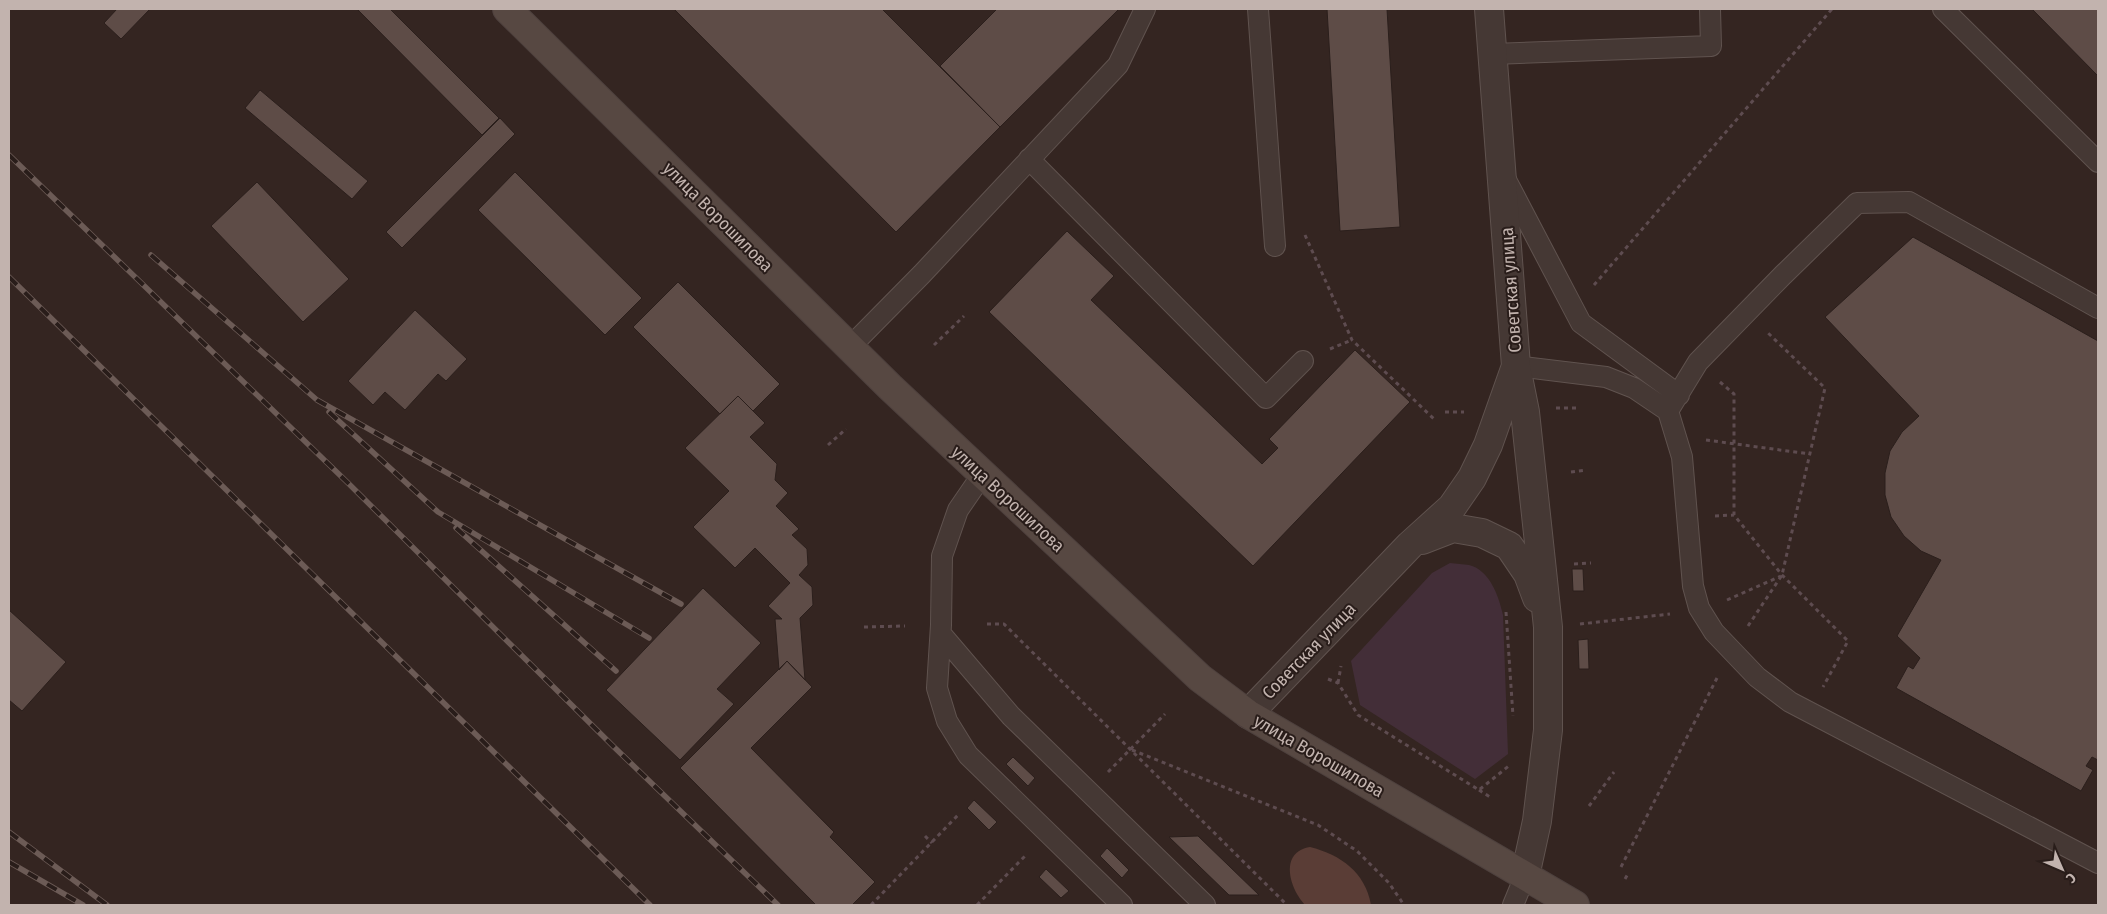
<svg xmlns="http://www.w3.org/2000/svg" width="2107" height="914" font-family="'Fira Sans Condensed',sans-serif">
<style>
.green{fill:#432e38}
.water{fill:#5a3d36}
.building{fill:#5e4c47;stroke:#2b1f1c}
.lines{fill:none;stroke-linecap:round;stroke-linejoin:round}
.service-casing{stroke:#60534f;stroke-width:22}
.tertiary-casing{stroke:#60534f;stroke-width:30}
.secondary-casing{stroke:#4e413e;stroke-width:30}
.path{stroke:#5e4c50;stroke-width:3;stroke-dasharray:4 4;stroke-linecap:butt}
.service{stroke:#453834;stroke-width:20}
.tertiary{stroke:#453834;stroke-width:28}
.secondary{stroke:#574842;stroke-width:28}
.rail-casing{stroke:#6c5b56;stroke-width:5.5}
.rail{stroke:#291d1a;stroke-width:4;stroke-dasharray:11;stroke-linecap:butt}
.labels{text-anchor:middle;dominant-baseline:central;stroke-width:4;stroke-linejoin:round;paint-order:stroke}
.street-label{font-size:18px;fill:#c2b3ae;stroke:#291d1a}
</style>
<rect width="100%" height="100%" fill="#342521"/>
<!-- green -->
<path class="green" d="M1450 563C1456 564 1463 564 1469 565 1490 570 1499 597 1503 615L1508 754 1475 779 1360 705 1351 661 1432 573Z"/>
<!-- water -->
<path class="water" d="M1310 847C1341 855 1365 872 1371 905H1305C1289 888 1279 852 1310 847Z"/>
<!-- building -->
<path class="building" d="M117 9H150L121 39 104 23Z
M357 9H390L499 118 482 135Z
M674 9H882L1000 127 896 232Z
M997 9H1119L1000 127 940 66Z
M1327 9H1387L1400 227 1340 231Z
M2032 9H2098V76Z
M260 90 368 181 352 199 245 108Z
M500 118 515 134 402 248 386 232Z
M515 172 642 298 605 335 478 210Z
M257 182 349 279 303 322 211 226Z
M1067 231 1114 276 1091 300 1262 464 1278 448 1269 439 1355 350 1410 402 1253 566 989 312Z
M1913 237 2098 341V760L2092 757 2086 766 2093 770 2081 791 1896 688 1908 666 1913 669 1920 658 1897 636 1941 560 1921 551 1904 536 1891 517 1885 495V473L1890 451 1902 432 1919 416 1825 317Z
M678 282 780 384 753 411 738 396 720 414 633 327Z
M415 310 467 359 446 381 438 374 405 410 385 392 373 405 348 381Z
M738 396 765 423 750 437 777 464 775 480 788 493 776 506 799 529 792 535 807 549 808 565 799 575 812 587 813 605 800 618 805 680 787 661 779 670 775 619H782L768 606 790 583 755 548 735 568 693 527 729 491 685 448Z
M1572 569H1583L1584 591H1573Z
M703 588 761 643 717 689 734 704 680 760 606 690Z
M9 610 66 662 22 711 9 700Z
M1588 639 1589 669H1579L1578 640Z
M787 661 812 687 751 748 834 832 830 837 875 882 852 905H816L680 768Z
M1013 757 1035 778 1028 786 1006 764Z
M974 800 997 822 989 830 967 808Z
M1198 836 1259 895H1229L1169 837Z
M1107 848 1129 870 1122 878 1100 856Z
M1046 869 1069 891 1061 898 1039 877Z"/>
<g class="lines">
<defs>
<path id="service" d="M1258 9 1275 246
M1943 9 2098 162
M1493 54 1711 46 1710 9
M1029 159 1266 398 1303 361
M1505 178 1581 323 1679 395
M850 347 922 274 1118 65 1145 9
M1516 366 1606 377 1634 388 1668 411 1682 457 1693 586 1699 608 1714 632 1757 677 1790 702 2098 863
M1668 411 1698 362 1783 275 1857 203 1909 202 2098 308
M982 475 958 510 942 556 941 625 937 688 947 721 968 755 1122 905
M941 634 1011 716 1205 905
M1513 905 1525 876"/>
<path id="tertiary" d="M1516 367 1525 412 1548 627V730L1537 821 1525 876
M1422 540 1453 528 1482 533 1509 546 1528 574 1537 598
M1248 714 1410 545 1452 507 1472 478 1488 445 1516 366 1489 9"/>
<path id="secondary" d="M507 9 890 387 1200 678 1248 714 1575 905"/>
</defs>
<!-- service casing -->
<use href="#service" class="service-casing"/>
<!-- tertiary casing -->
<use href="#tertiary" class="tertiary-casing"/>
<!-- secondary casing -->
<use href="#secondary" class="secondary-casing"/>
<!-- path -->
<path class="path" d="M1305 235 1352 340 1436 421
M1594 285 1832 9
M934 345 964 316
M1330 349 1352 340
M1720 382 1734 394V515L1782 575 1848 641 1823 687
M1556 408H1576
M1445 412H1464
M1706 440 1810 454
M828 445 846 429
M1571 472 1586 470
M1715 516 1734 515
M1574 564 1591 563
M1727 600 1781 576
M1506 612 1513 716
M987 624H1004L1287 905
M1580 624 1670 614
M1748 626 1782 575 1825 388 1767 332
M864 627 905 626
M1328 679 1338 683 1358 715 1479 790 1510 765
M1338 683 1341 666
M1132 750 1318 825 1357 851 1389 883 1404 905
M1108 772 1165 714
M1479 790 1490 797
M1589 806 1614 772
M925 836 932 843
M1621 867 1717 678
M1625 879 1629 872
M871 905 959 814
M977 905 1027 854"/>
<!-- service -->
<use href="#service" class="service"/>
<!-- tertiary -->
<use href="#tertiary" class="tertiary"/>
<!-- secondary -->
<use href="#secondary" class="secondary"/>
<defs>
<path id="rail" d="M9 155 347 482 614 747 778 905
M151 255 317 400 681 604
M9 277 650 905
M329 412 438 512 649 638
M456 528 616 671
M9 832 107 905
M9 862 83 905"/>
</defs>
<!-- rail casing -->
<use href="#rail" class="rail-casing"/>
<!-- rail -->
<use href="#rail" class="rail"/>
</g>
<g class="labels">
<!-- street labels -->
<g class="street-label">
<text transform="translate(718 217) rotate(45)">улица Ворошилова</text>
<text transform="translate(1511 290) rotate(-94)">Советская улица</text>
<text transform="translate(1008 499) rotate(43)">улица Ворошилова</text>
<text transform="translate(1309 651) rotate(-46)">Советская улица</text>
<text transform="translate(1319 756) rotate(30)">улица Ворошилова</text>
</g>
</g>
<!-- border -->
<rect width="2107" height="914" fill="none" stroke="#c2b3ae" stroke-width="20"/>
<!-- north arrow -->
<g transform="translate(2062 869) rotate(135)" stroke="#291d1a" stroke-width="4" paint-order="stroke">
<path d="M0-4L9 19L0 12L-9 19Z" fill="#c2b3ae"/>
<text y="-8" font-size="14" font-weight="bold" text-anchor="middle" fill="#c2b3ae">С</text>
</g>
</svg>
